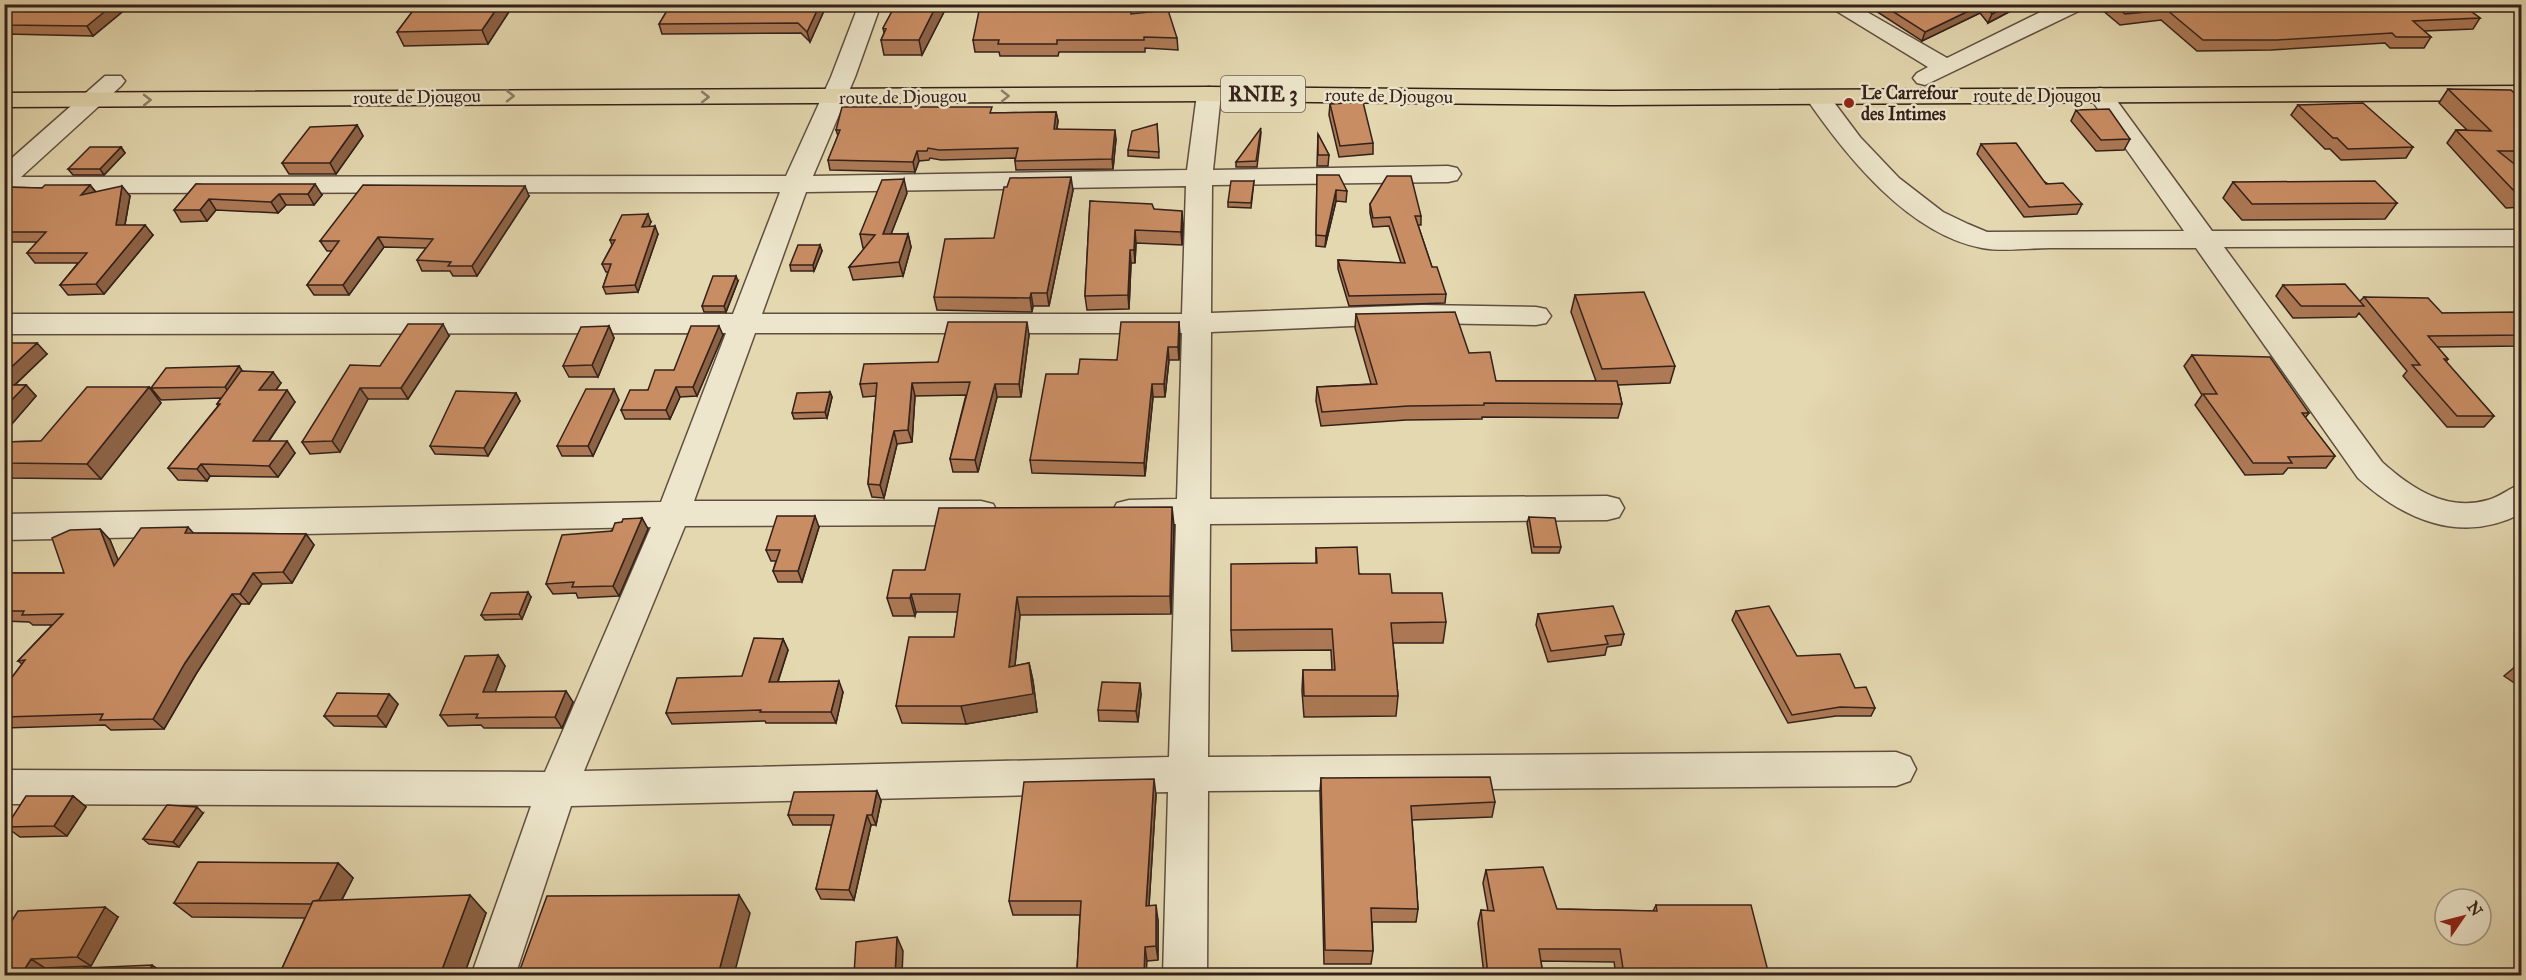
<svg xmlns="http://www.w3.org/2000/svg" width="2526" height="980" font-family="'IM FELL Great Primer',serif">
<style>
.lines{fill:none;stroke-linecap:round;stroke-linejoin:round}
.minor-casing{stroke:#604f40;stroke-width:3}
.highway-casing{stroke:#34211a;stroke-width:3}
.minor{fill:#ede6cc;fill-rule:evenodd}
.highway{fill:#e4d8b0;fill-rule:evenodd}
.wall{fill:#ad7956;stroke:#34211a;stroke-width:1.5}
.shaded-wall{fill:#8d6346;stroke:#34211a;stroke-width:1.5}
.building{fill:#c98d64;stroke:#34211a;stroke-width:1.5}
.oneway{stroke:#8c7c65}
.poi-dot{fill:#8f2418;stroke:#ede6cc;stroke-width:2}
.labels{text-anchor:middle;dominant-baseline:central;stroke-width:5;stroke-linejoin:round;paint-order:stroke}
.far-poi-label{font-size:18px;font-weight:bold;fill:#34211a;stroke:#ede6cc;text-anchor:start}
.far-street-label{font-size:18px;fill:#34211a;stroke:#ede6cc}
.shield{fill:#ede6cc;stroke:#6c5c4f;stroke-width:1.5}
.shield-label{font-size:21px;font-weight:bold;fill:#34211a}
</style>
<rect width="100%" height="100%" fill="#e4d8b0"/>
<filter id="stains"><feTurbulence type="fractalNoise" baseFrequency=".00333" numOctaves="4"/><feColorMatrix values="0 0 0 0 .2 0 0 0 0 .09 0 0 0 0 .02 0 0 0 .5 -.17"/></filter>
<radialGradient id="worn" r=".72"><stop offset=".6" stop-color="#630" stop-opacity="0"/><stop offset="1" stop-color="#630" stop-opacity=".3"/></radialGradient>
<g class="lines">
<defs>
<path id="minor" d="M859 4H881L855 77 813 176 1187 170 1197 94 1200 89 1209 87 1218 89 1221 94 1213 170 1448 166 1457 168 1461 174 1457 180 1448 182 1212 185 1211 313 1422 305 1536 307 1546 309 1551 316 1546 323 1536 325 1422 323 1211 332 1210 499 1607 496 1619 499 1624 508 1619 517 1607 520 1210 524 1208 757 1896 752 1910 757 1916 769 1910 781 1896 786 1208 791 1207 976H1163L1168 792 571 806 515 976H471L531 806 4 804V770L545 772 651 527 4 540V514L661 502 726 333 4 334V314H733L780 192 4 193V165L105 76H121L125 81 121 86 21 177 786 176 831 77ZM1186 186 1182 314H762L806 192ZM755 333H1182L1177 499 1129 500 1117 503 1112 512 1117 521 1129 524H1176L1169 757 584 771 685 526 981 525 993 522 998 513 993 504 981 501H694Z
M1825 4H1853L1947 58 2057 4H2086L2083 9 1925 85 1917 83 1913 78 1917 73 1928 67Z
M2100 88 2109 90 2212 231 2522 230V246L2224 247 2382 462C2411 488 2446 512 2488 500 2500 497 2509 488 2522 484V513C2462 545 2404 520 2358 478L2196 248C2147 248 2099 248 2050 248 2028 248 2003 252 1982 248 1908 234 1846 156 1806 98L1809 93 1818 91 1827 93 1860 137 1899 178 1943 212 1968 224 1987 232 2184 231 2088 95 2091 90Z"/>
<path id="highway" d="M2522 86V100L1612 105 1209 101 4 107V93L1209 87 1612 91Z"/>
</defs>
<!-- minor casing -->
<use href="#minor" class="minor-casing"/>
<!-- highway casing -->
<use href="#highway" class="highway-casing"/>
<!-- minor -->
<use href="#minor" class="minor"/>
<!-- highway -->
<use href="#highway" class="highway"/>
</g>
<!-- wall -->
<path class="wall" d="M4 4H122L119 7 122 12 93 36 6 34 4 35Z
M418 4H514L488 44 404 46 397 32Z
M671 4H827L810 42 801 33 662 34 659 24Z
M896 4H944L945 10 922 55H884L881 40 884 33 883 28Z
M1865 4H2024L1988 23 1980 13 1922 41Z
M2103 4H2461L2480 18 2473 29 2424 31 2431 37 2424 48H2390L2385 43 2271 50 2197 51 2161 20 2120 25 2101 9Z
M1132 14 1177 38 1178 50 1145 48V52H1059L1058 56H1000L999 52H975L973 40Z
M2448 89 2522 100V165H2516L2522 170V207L2506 208 2447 143 2456 130H2467L2439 103Z
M1330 104 1373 143V154L1339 157 1329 115Z
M2298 105 2413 147 2406 158 2341 160 2330 149H2325L2291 115Z
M2076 110 2130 139 2124 150 2096 151 2071 121Z
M1056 112 1058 121 1057 129 1116 139 1113 169 1016 170 1015 161V158L941 160 930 158 929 160 919 161 915 172 830 170 828 160 838 136 836 130 993 113Z
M1157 124 1159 158 1128 156V150Z
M357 125 363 136 336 174H289L282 163Z
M1261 133 1257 167H1236V162Z
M1318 134 1329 155 1328 166H1317Z
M1981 144 2082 204 2077 214 2024 217 1977 154Z
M121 147 125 153 104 175H73L68 169Z
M1317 175 1347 191 1346 202 1336 201 1325 247 1316 246Z
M1254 181 1251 208 1228 207V202Z
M2233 182 2397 203 2385 219 2242 220 2223 198Z
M196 184 322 195 314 205H286L278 213 216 210 207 221 181 222 174 210Z
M90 185 96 192 130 196 125 225 153 235 104 294 68 295 60 285 78 263H35L27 253 37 242H4V187L42 188Z
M1073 190 1049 306H1033L1032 312 937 310 934 297 994 238Z
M907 193 891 234H908L911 247 903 276 853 280 849 267 865 248H863L860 234Z
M529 196 477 276H453L450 271H422L417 260 426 248 384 247 349 295H314L307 285 332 251H327L320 241Z
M1090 201 1154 209 1183 224 1182 245 1136 243 1135 263H1131L1129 309 1087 310 1085 296Z
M1370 204 1421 216V225H1418L1432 267 1446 294 1445 303 1349 306 1338 269V260L1401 263 1389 226 1373 227 1370 213Z
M651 222 649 226 658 234 638 292 606 294 603 287 608 272H606L602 264 612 245 610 240Z
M820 245 822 251 814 271H791L790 265Z
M738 281 726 312H704L702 306Z
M2283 285 2360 301 2364 297 2442 313 2522 317V346L2437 347 2448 359 2446 362 2494 416 2484 427H2447L2403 376 2407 371 2359 313 2356 317 2293 318 2276 296Z
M1575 295 1675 366 1670 383 1618 385 1622 404 1618 418 1482 417V419L1406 420 1321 426 1316 401 1317 387 1371 384 1355 328 1356 314 1469 353 1496 381H1596L1571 312Z
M1179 322V360H1169L1165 397H1153L1145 476 1032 473 1030 460 1078 374 1117 360Z
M609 326 614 338 598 377H569L563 366Z
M723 335 697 396 680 397 670 419H625L621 410 674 370Z
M1029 335 1021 397H997L978 472H953L950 459 966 395 915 396 912 442 897 444 884 498 872 497 868 484 876 396 863 397 860 384 938 362Z
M449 336 408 399H368L340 452 310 454 302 442 380 366Z
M4 343 47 354 15 385H26L36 396 11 425H4Z
M2192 355 2309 413 2305 418 2335 456 2326 468H2288L2283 474 2245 475 2195 405 2202 395 2184 366Z
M239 366 242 371 281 383 276 390 295 402 269 441 295 453 278 477 210 476 207 481 178 480 168 468 218 406 217 404 221 398 161 400 151 388Z
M149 387 161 403 101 479 4 478V442L41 441Z
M830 392 832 397 827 418 794 419 792 413Z
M516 393 520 401 488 456 435 454 430 446Z
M619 400 593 456H562L557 446Z
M1529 517 1561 547 1559 553H1532L1527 523Z
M642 518 648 529 619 596 578 598 576 593 553 594 546 584 622 522Z
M1174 525 1171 614 1020 615 1015 666 1029 663 1033 681 1037 712 966 724 902 723 896 706 954 637 958 612H916L915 616H893L887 598 925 570Z
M819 527 802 582H778L773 571 776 561H771L766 550Z
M100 529 110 540 118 560 193 533 306 534 314 545 292 583 262 584 249 604H241L196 674 164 729 111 730 105 725 4 728V688L22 664 18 661 52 625H33L29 622 4 621V573H64Z
M1316 548 1392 593 1446 622 1443 643H1393L1398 696 1396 716 1304 717 1302 691 1303 670H1332L1331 650 1232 651 1231 630 1316 563Z
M531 597 522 619 485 620 481 615Z
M1736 611 1797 656 1855 688 1875 708 1871 716H1836L1788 723 1732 620Z
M1538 614 1624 634 1621 645 1607 647 1605 655 1548 662 1536 625Z
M783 639 788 650 778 682 843 692 836 723H766L765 721 672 724 666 713 742 676Z
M498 655 505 666 495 692 573 702 562 728H484L481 725 448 726 440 715Z
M2522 661V688L2504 676Z
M389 694 398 704 386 727 334 726 324 716Z
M1141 694 1138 722 1099 721 1098 710Z
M1321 778 1495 802 1492 817 1412 820 1418 909 1416 922H1372L1373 951 1371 964H1324L1320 792Z
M877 791 881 801 876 825H871L854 900 821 899 816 889 832 825H793L788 815Z
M1156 795 1149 906 1158 920V960L1147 961 1077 970 1080 915H1013L1009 901Z
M73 796 86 807 67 836 20 837 6 827Z
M203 813 179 847 149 844 143 839Z
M338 863 353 878 342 900 486 913 464 975H279L305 918 192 917 174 903Z
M1486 870 1557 909 1653 911 1656 905 1769 975H1616L1614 962 1541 961 1543 975H1484L1478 923 1481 910 1488 911 1483 883Z
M118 917 91 966 45 968 41 975H4V933Z"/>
<!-- shaded-wall -->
<path class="shaded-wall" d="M109 4H122L119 7 122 12 93 36 87 26Z
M500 4H514L488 44 482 30Z
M820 4H827L810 42 807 32Z
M937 4H944L945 10 922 55 919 40Z
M1983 4 1980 13 1922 41 1925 32Z
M2010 4H2024L1988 23 1992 14Z
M1056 112 1058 121 1055 139 1054 129Z
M357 125 363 136 336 174 330 163Z
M1115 130 1116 139 1113 169 1112 159Z
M121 147 125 153 104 175 100 169Z
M917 151 919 161 915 172 913 162Z
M1071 177 1073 190 1049 306 1047 293Z
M904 179 907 193 886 247 883 234Z
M315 184 322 195 314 205 308 194Z
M90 185 98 195H81Z
M122 186 130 196 123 235 116 225Z
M525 186 529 196 477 276 472 266Z
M1336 190V201L1325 247 1326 236Z
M279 194 286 205 278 213 271 202Z
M209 199 216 210 207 221 200 210Z
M1182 211 1183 224 1182 245 1181 232Z
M648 214 651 222 645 234 642 227Z
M145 225 153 235 104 294 96 284Z
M655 226 658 234 638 292 635 285Z
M1135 230 1136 243 1135 263 1134 250Z
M908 234 911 247 903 276 899 262Z
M378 237 384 247 349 295 343 285Z
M820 245 822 251 814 271 813 265Z
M1130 250 1131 263 1129 309 1128 295Z
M736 276 738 281 726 312 724 306Z
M1031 293 1033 306 1032 312 1030 298Z
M1027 322 1029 335 1021 397 1019 384Z
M1179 322 1180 335 1179 360 1178 347Z
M443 324 449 336 408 399 401 388Z
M609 326 614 338 598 377 592 365Z
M719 326 723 335 697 396 693 387Z
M37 343 47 354 4 395V374Z
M1168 347 1169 360 1165 397 1164 384Z
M239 366 247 378 233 398 225 387Z
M273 372 281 383 267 402 259 390Z
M912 383 915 396 912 442 908 430Z
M995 384 997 397 978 472 975 460Z
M1152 384 1153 397 1145 476 1144 463Z
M26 385 36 396 11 425 4 418V408Z
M149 387 161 403 101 479 87 464Z
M676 387 680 397 670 419 666 410Z
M360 388 368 399 340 452 332 441Z
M614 389 619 400 593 456 588 446Z
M287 390 295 402 261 452 253 441Z
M830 392 832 397 827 418 825 412Z
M516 393 520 401 488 456 484 448Z
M894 431 897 444 884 498 880 485Z
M287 441 295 453 278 477 269 466Z
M201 464 210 476 207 481 197 469Z
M1172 507 1174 525 1171 614 1170 596Z
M815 516 819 527 802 582 798 571Z
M642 518 648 529 619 596 613 586Z
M188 527 198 538 185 533Z
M100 529 110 540 125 577 114 566Z
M306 534 314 545 292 583 283 572Z
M253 573 262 584 249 604 240 594Z
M528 592 531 597 522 619 519 614Z
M232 594 241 604 196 674 164 729 153 719 185 663Z
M911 594 916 612 915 616 910 598Z
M1017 597 1020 615 1013 684 1009 667Z
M783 639 788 650 774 693 769 682Z
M498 655 505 666 491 703 483 692Z
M1029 663 1033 681 1037 712 966 724 961 706Z
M839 681 843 692 836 723 831 712Z
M1140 683 1141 694 1138 722 1136 711Z
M566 691 573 702 562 728 555 717Z
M389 694 398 704 386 727 377 716Z
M1154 779 1156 795 1148 920 1146 906Z
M877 791 881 801 876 825 872 815Z
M73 796 86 807 67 836 54 826Z
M197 807 203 813 179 847 173 842Z
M867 815 871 825 854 900 849 890Z
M338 863 353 878 332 918 317 904Z
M470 895 486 913 464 975H440Z
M739 895 750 913 734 975H718Z
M1156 905 1158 920V960L1156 946Z
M105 907 118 917 91 966 77 957Z
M897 937 903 951 902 975H895Z
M1145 947 1147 961 1146 975H1144Z
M31 959 45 968 41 975H21Z
M152 965 165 974V975H147Z"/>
<!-- building -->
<path class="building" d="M4 4H114L87 26 4 25Z
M418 4H500L482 30 397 32Z
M671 4H820L807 32 798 23 659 24Z
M896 4H937L919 40H881L886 29 883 28Z
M1042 4H1131V14L1168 10 1177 38 1144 37V40H1057V44H998L999 40H973L980 6 1041 7Z
M1881 4H1983L1925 32Z
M1984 4H2010L1992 14Z
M2113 4H2461L2480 18 2413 21 2431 37H2396L2392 33 2277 40H2203L2167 10 2125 14Z
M2448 89 2511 90 2522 100V151H2498L2522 170V194H2517L2456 130 2491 131Z
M1363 102 1373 143 1340 146 1330 104Z
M2363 103 2413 147 2348 149 2337 138H2333L2298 105Z
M842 107H992L990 113 1056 112 1054 129 1115 130 1112 159 1015 161 1018 148 939 150 928 148 927 151H917L913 162 828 160 840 130H836Z
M2109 109 2130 139 2101 140 2076 110Z
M1157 124 1159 152 1128 150 1132 131Z
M357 125 330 163H282L310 127Z
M1261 128 1256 161 1236 162Z
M1318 134 1329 155H1318Z
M2016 143 2046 184 2063 183 2082 204 2029 207 1981 144Z
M90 147H121L100 169H68Z
M1317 175H1339L1347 191 1336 190 1326 236 1316 235Z
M1387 176H1411L1421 216H1415L1432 267H1437L1446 294 1349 296 1338 260 1405 263 1390 217 1373 218 1370 204Z
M1071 177 1047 293H1031L1030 298 934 297 945 239 994 238 1004 187H1007L1010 178Z
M904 179 883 234H908L899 262 849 267 875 235 860 234 882 180Z
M1231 181H1254L1251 203 1228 202Z
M2375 181 2397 203 2252 204 2233 182Z
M196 184H315L308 194H279L271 202 209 199 200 210H174Z
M45 185H90L81 195 122 186 116 225H145L96 284 60 285 87 253H27L46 232H4V187L42 188Z
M363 185 525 186 472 266H448L451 262 417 260 433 239 378 237 343 285H307L339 241H320Z
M1090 201 1152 204 1154 209 1182 211 1181 232 1135 230 1134 250H1130L1128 295 1085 296Z
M648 214 642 227 655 226 635 285 603 287 611 264H602L615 240H610L622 215Z
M798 245H820L813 265H790Z
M713 276H736L724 306H702Z
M2345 284 2364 306H2301L2283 285Z
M1644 292 1675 366 1602 369 1575 295Z
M2364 297 2428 298 2442 313 2517 312 2522 317V335L2428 336 2448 359H2444L2494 416H2457L2412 365H2420Z
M1455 312 1469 353 1490 352 1496 381H1617L1622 404 1484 403V405L1408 406 1322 412 1317 387 1377 384 1356 314Z
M948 322H1027L1019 384H995L975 460 950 459 970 382 912 383 908 430 894 431 880 485 868 484 877 383 860 384 864 364 938 362Z
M1121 322H1179L1178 347H1168L1164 384H1152L1144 463 1030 460 1046 374H1078L1080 359 1117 360Z
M408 324H443L401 388H360L332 441 302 442 350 365 380 366Z
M609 326 592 365 563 366 581 327Z
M691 326H719L693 387H676L666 410H621L630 390H648L655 370H674Z
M4 343H37L4 374Z
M2192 355 2270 357 2309 413H2302L2335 456 2288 457 2292 463H2253L2203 394H2217Z
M239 366 225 387 151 388 166 368Z
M241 371 273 372 259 390H287L253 441H287L269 466 201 464 197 469 168 468 220 404H217Z
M4 385H26L4 408Z
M87 387H149L87 464 4 463V442L41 441Z
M586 389H614L588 446H557Z
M456 391 516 393 484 448 430 446Z
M830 392 825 412 792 413 797 393Z
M1172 507 1170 596 1017 597 1009 667 1029 663 1033 694 961 706H896L909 637H954L960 594H911L910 598H887L893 570H925L939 508Z
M777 516H815L798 571H773L780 550H766Z
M1529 517 1555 518 1561 547H1534Z
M642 518 613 586 572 587 574 582 546 584 562 535 612 531 615 523 622 522 623 519Z
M188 527 185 533 306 534 283 572 253 573 240 594H232L185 663 153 719 100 720 103 714 4 717V688L25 660 18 661 63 614 22 615 24 611H4V573H64L52 538 70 530 100 529 114 566 141 528Z
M1357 547 1359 574H1390L1392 593H1442L1446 622 1391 623 1398 696H1304L1303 670H1335L1332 629 1231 630V564L1317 563 1316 548Z
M528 592 519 614 481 615 491 593Z
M1613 606 1624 634 1605 636 1608 644 1551 651 1538 614Z
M1769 606 1797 656 1840 654 1855 688 1866 687 1875 708 1840 707 1792 715 1736 611Z
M754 638 783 639 769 682 839 681 831 712H760L761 710 666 713 677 678 742 676Z
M498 655 483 692 566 691 555 717 476 718 478 714 440 715 465 656Z
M2522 661V672L2514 667Z
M1102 682 1140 683 1136 711 1098 710Z
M337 693 389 694 377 716H324Z
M1490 777 1495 802 1411 806 1418 909 1371 908 1373 951 1325 950 1321 778Z
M1154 779 1146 906 1156 905V946L1145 947 1144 975H1007V971L1077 970 1081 901H1009L1024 782Z
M877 791 872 815H867L849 890 816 889 834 815H788L794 792Z
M26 796H73L54 826 6 827Z
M167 805 197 807 173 842 143 839Z
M198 862 338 863 319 900 313 901 311 904 174 903Z
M1543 867 1557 909 1657 911 1656 905H1751L1769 975H1624L1620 949H1539L1543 975H1488L1481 910 1494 911 1486 870Z
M470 895 440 975H279L313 901Z
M739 895 718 975H518L547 896Z
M105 907 77 957 31 959 21 975H4V933L18 911Z
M897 937 895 975H854L856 942Z
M152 965 147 975H80L84 968Z"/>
<!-- one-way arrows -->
<defs><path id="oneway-chevron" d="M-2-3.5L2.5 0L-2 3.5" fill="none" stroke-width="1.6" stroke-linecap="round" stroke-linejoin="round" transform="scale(1.5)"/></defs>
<g class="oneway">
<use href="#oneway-chevron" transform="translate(510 96)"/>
<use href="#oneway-chevron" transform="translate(1005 96) rotate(-1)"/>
<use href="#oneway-chevron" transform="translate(705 97)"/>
<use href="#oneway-chevron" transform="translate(147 100) rotate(-1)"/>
</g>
<!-- markers -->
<circle class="poi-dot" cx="1849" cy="103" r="6"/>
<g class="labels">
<!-- far-poi labels -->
<g class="far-poi-label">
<text x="1861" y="93">Le Carrefour<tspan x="1861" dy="21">des Intimes</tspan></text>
</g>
<!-- far-street labels -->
<g class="far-street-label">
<text transform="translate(1389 96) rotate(1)">route de Djougou</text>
<text x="2037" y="96">route de Djougou</text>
<text transform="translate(417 97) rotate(-1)">route de Djougou</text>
<text transform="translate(903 97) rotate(-1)">route de Djougou</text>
</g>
<!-- shield labels -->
<rect class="shield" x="1221" y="76" width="84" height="36" rx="4.5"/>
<g class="shield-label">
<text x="1263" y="94">RNIE 3</text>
</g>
</g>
<!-- margin -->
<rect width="2526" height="980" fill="none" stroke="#e4d8b0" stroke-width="24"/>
<rect x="6" y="6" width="2514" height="968" fill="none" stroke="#34211a" stroke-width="3"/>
<rect x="12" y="12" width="2502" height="956" fill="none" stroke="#34211a" stroke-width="1.5"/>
<!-- north arrow -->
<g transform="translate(2463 917) rotate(55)"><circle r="28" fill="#ede6cc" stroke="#a39785" stroke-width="1.5"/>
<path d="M0-4.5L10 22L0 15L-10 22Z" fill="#8f2418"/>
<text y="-9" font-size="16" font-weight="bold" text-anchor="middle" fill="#34211a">N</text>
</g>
<rect width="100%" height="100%" filter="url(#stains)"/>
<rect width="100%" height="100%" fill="url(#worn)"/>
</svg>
